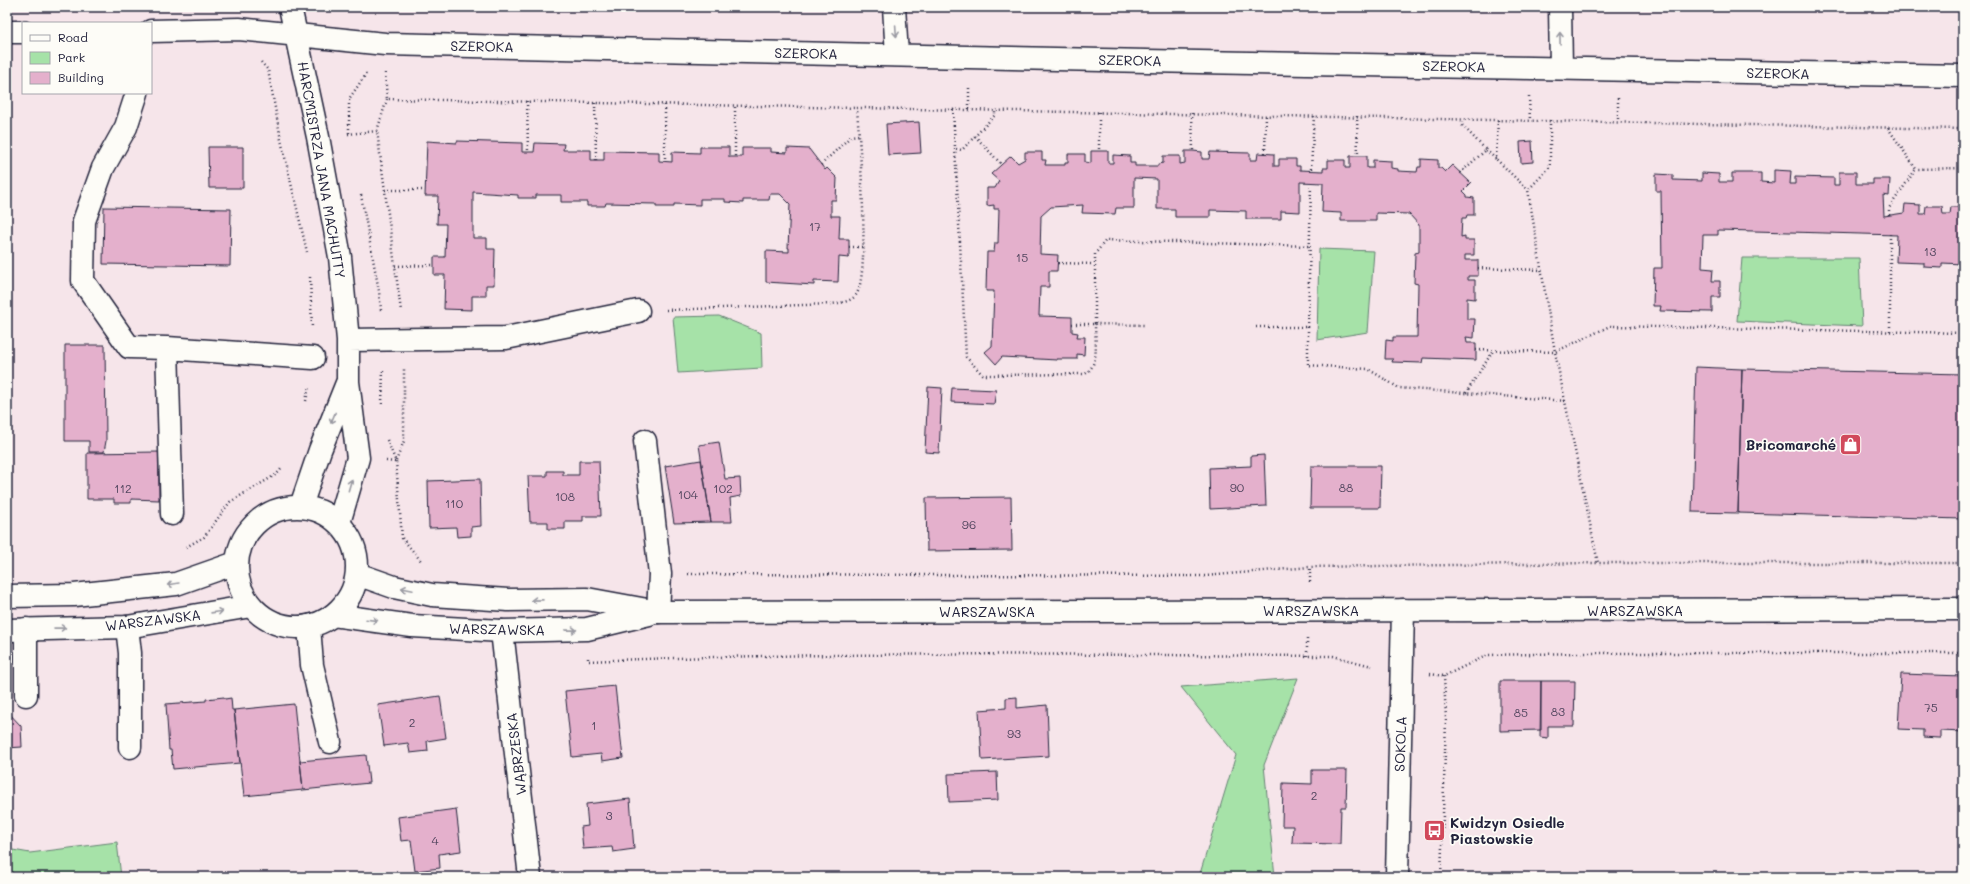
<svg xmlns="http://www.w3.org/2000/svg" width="1970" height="884" font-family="Mali,sans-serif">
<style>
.green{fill:#a6e2a8;stroke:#648272}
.building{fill:#e4b0cc;stroke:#22223b}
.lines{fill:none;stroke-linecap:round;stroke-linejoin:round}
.minor-casing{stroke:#22223b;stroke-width:25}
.major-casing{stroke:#22223b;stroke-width:25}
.path{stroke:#22223b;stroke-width:2.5;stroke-dasharray:1 3;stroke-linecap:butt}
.minor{stroke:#fdfcf7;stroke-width:22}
.major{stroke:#fdfcf7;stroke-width:22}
.oneway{stroke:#9a9aa2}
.labels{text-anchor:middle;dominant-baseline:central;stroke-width:3.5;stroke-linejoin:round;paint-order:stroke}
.number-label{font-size:12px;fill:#52465f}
.street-label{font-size:14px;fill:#22223b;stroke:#fdfcf7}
.poi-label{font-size:14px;font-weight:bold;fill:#22223b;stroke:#fdfcf7;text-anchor:end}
</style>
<rect width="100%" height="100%" fill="#f6e5ea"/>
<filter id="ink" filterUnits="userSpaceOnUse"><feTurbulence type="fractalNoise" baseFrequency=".025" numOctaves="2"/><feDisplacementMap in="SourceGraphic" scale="8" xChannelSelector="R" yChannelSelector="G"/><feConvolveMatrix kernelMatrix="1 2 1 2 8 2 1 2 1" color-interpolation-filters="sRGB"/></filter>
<g filter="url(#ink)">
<!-- green -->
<path class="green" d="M1319 249 1374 251 1368 332 1317 340Z
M1742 258H1859L1862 326 1737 321Z
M719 316 761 333 762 368 678 373 673 317Z
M1298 678 1264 765 1275 877H1199L1236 755 1181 687Z
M117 842 121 877H7V849L30 853Z"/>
<!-- building -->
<path class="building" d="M919 122 921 153 888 155 886 124Z
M427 141 457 143V141L522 143V152H534L535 143 564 144 563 150H591V160H604V151L659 152V161L672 162V152L700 153V147H729V157H742V148H771V152L787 153V148L809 149 825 170 827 168 837 178 836 200H831V216H840L839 239H849V258L839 257 838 282 814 281V285L766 282V251L789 252V248H788L790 204 780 194H770L769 200H743V203L725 202V199H700V205L674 204V207H656V204L606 203 605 206H587V202H561V195H536V198H518V195L473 192V238H487V249H495L494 285H486V296H472V310L444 309 445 275H434V257H445L446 224H437L438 196H425Z
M1532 141 1533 162 1521 163 1520 142Z
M208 147H243V188H209Z
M1091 151H1108V163H1113V155L1130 156V163H1135V166H1158V164L1163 163V156H1180V164L1185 163V151H1193L1202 152V159H1209L1210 152 1250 153V160H1257L1258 153 1274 154V166H1279V159H1296V166H1300V170L1323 171V168H1328V160H1345V168H1350V156H1367V168H1373V160L1391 161V168L1398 169V171L1417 172 1418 167H1421V159L1438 160V168H1441L1445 172 1452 165 1471 183 1463 191 1467 195V197L1474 198V215H1467L1466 218H1462L1461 237 1465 236V240H1474V255H1465V260H1478V276H1468V280H1475V299L1467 298V319H1475L1474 338 1466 337 1467 343H1476V360L1423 358 1422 363 1392 362 1393 359H1385L1386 340 1393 341V337H1417L1418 284 1414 283 1415 253 1419 252V225L1409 214 1376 213V221H1341V213L1322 212 1323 183 1300 182V212L1281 211V219H1246V211L1210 210V217H1175V209H1157V179L1134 178V208H1116L1115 214 1082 213 1083 205 1051 207 1041 216 1040 254 1058 255 1057 271H1049V287H1040L1039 316 1072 317V332L1078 333 1077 337H1085L1084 355 1077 354V359H1057V360L1002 357 996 364 985 352 992 346 994 291H986L987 252H994L995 243H998L999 209H994V205L987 206V188H995L999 181 991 174 1011 156 1018 163 1025 159V152H1042V160H1046L1045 165H1065V162H1068V154H1085V162L1091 163Z
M1774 170 1791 171 1790 184H1795V177L1834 178V185H1839V172H1856V184H1873V179H1890L1889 196 1883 195 1884 216 1904 213 1905 204 1920 205V214H1925L1926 206H1942L1943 214H1950L1951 207H1963V264L1942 263V268L1924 267V263L1896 262 1897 235 1718 230V235H1703L1702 268 1713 269 1712 281H1720V297H1712V312L1660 311 1661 306H1653L1654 268H1662L1661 191H1656V174L1673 175V180L1702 181V173L1719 174V182H1732V173H1761V182L1774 183Z
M104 207 231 209 230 266 103 264Z
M65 345H105L106 441 104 452H89V441H65Z
M1696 367 1742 369 1738 513 1692 512Z
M1742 369 1963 374V519L1738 513Z
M928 387 942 388 939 453 925 452Z
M952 388 996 390 994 404 951 402Z
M719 442 725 479 740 478 741 496 730 498 732 522H711L699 445Z
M159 452V500L131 499V503H114V499H87V453Z
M1264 455 1266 506 1210 509 1209 468 1251 466V456Z
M701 460 711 522 674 523 665 466Z
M579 461H599L601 516H583V521H565V529H548V522H530L528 476H547V471H563V475H579Z
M1311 466H1381L1380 508H1310Z
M480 479 481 526 471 527V536L457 537 456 527 429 528 428 481Z
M1011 497 1012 550 927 551 926 498Z
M1901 674 1963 676V732L1940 731V738H1938L1923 737V730L1898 729Z
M1500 681H1541V730L1500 731Z
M1541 681H1575L1574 726H1548V738L1540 737Z
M615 686 623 758 602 761 601 754 572 757 565 691Z
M440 696 446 738 427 741 428 751 410 753 408 743 384 746 378 705Z
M224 697 225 699 231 698 232 710H234L240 763 173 769 171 750H169L166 704 206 701V699Z
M1017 697V708L1047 705 1049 756 982 760 979 710 1006 708V698Z
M294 704 303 790 244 796 234 710Z
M7 711 21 726 22 747 7 748Z
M366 755 369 783 303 790 300 761Z
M1312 770H1347L1346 807H1341L1340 844 1292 843 1293 826H1282L1283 783 1312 784Z
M997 772 998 800 949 802 948 774Z
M630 799 634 849 613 852 612 847 583 849 581 827 588 826 586 804Z
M456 809 461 851 439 854 440 868 415 871 411 840 401 841 398 817Z"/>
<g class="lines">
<defs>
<path id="minor" d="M290 7 318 137 340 257 348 340V382L358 458 339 523
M894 7 897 55
M1560 7 1561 68
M151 31 239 29 385 44 1147 61 1963 76
M7 32H23
M137 93 126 127 103 168 84 221 83 281 129 347 167 348 172 514
M348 340 506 338 638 311
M167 348 313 358
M645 441 660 574 658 612
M301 506 320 450 347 383
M309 626 312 665 330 742
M127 627 130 653V747
M502 631 530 877
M26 695V629
M1397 877 1403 610"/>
<path id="major" d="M237 567a60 60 0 1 1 120 0a60 60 0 1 1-120 0Z
M357 574 394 587 432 595 508 600 587 599 658 612 1963 609
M7 596 74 595 176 584 236 563
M333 615 412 626 502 631 587 629 649 614
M7 630 127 627 251 606"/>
</defs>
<!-- minor casing -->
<use href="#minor" class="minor-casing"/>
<!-- major casing -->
<use href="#major" class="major-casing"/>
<!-- path -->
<path class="path" d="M349 7 355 10
M261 62 268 70 281 140 307 252
M385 73 387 99 1963 129
M1529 97 1530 120
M1618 98V122
M387 99 377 131 401 311
M527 101 528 152
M595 103 596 160
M665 105V161
M953 109 966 357 983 375 1085 374C1100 365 1095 340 1095 324L1145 325
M969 109V86
M1099 112V151
M1192 113 1193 151
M1357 116 1358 156
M1498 120 1496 159 1528 190
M1550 120V167L1528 190 1555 352 1598 563
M1888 128 1916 169 1963 168
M349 133V99L366 74 369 73
M348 134 377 131
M975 136 1002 165
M956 149 962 150 995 115V110
M1486 150 1496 159
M1265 153 1266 115
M735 156V105
M821 165 851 136 859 135
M1311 169 1314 116
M1460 173 1486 150 1462 125V119
M385 190H425
M361 195 379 291 381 310
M1889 215V208L1916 169
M1890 234V331
M849 247H863
M1058 263 1094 264
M395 266 434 265
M1478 268 1542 270
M310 277 312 328
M666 310 831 304C839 303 851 302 856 295 871 275 859 139 857 108
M1072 324H1095V254L1106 240 1309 246
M1256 327H1308V365L1368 369 1399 388 1566 401
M1308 327 1311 183
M1476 350 1555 352 1610 326 1963 333
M1466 393 1493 351
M306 401 309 386
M382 404 383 369
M387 440 396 462 402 538 422 562
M386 461 396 462
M396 461 404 441V368
M186 547 204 537 230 502 277 474 282 468
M688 574 1205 576 1310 567 1598 563H1963
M1310 582V567
M1307 656V639
M588 658V661C836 651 1085 655 1333 656L1372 666
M1430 674 1444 676 1488 655 1582 653H1963
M1441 877 1446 720 1444 676"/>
<!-- minor -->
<use href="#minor" class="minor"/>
<!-- major -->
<use href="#major" class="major"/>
</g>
<!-- one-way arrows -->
<defs><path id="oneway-shaft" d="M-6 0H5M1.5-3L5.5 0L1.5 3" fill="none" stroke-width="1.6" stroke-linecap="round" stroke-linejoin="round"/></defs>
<g class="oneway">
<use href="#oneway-shaft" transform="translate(896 31) rotate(86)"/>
<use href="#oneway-shaft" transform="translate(1560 38) rotate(-91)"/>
<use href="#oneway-shaft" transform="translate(333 418) rotate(112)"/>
<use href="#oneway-shaft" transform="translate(350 485) rotate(-74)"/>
<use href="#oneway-shaft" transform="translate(173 584) rotate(170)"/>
<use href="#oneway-shaft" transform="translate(407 589) rotate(-168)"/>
<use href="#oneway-shaft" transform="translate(537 600) rotate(179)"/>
<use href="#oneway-shaft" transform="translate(217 612) rotate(-8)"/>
<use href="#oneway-shaft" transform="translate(372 620) rotate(7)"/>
<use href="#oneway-shaft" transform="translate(60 628) rotate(-1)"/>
<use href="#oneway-shaft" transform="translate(571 630) rotate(-1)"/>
</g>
</g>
<!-- icons -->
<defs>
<symbol id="shop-square" viewBox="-11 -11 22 22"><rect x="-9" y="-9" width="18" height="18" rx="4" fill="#d1495b" stroke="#fdfcf7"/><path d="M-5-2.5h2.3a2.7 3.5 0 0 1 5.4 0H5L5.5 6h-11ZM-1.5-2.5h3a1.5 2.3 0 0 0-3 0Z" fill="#fff"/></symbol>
<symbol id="bus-square" viewBox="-11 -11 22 22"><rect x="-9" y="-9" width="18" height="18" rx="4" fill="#d1495b" stroke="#fdfcf7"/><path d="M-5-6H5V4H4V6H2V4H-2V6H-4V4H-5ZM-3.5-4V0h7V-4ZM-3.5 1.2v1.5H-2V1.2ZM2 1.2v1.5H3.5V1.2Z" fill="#fff"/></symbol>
</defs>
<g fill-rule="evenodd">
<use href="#shop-square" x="1838" y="432" width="25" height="25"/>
<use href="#bus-square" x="1422" y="818" width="25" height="25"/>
</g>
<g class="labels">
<!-- number labels -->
<g class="number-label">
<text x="815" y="226">17</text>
<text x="1930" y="251">13</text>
<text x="1022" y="257">15</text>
<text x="1237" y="487">90</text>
<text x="1346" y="487">88</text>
<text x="123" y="488">112</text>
<text x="723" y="488">102</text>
<text x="688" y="494">104</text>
<text x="565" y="496">108</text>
<text x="454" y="503">110</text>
<text x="969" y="524">96</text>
<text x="1931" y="707">75</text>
<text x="1558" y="711">83</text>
<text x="1521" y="712">85</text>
<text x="412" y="722">2</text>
<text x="594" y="725">1</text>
<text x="1014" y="733">93</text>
<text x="1314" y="795">2</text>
<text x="609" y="815">3</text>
<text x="435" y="840">4</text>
</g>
<!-- street labels -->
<g class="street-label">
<text transform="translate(482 46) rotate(1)">SZEROKA</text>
<text transform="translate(806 53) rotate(1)">SZEROKA</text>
<text transform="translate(1130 60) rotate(1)">SZEROKA</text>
<text transform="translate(1454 66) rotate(1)">SZEROKA</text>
<text transform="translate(1778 73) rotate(1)">SZEROKA</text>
<text transform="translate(322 170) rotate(80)">HARCMISTRZA JANA MACHUTTY</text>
<text x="1311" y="610">WARSZAWSKA</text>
<text x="1635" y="610">WARSZAWSKA</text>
<text x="987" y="611">WARSZAWSKA</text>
<text transform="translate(153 620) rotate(-7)">WARSZAWSKA</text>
<text transform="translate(497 629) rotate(1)">WARSZAWSKA</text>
<text transform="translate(1400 744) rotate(-88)">SOKOLA</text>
<text transform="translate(516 754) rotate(-97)">WĄBRZESKA</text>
</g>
<!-- poi labels -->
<g class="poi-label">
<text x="1836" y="444">Bricomarché</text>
<text x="1450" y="822" text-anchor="start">Kwidzyn Osiedle<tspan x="1450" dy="16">Piastowskie</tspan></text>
</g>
</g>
<!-- margin -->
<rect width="1970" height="884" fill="none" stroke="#fdfcf7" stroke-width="24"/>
<rect x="12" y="12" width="1946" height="860" fill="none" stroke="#22223b" stroke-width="1.5" filter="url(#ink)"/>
<!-- legend -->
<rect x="22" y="22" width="130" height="72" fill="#fdfcf7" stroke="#a5a5ac"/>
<rect x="30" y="35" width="20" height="6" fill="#fdfcf7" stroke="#a5a5ac"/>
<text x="58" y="42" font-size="12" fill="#22223b">Road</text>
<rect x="30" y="52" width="20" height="12" fill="#a6e2a8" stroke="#a5a5ac"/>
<text x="58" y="62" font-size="12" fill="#22223b">Park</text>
<rect x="30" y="72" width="20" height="12" fill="#e4b0cc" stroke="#a5a5ac"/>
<text x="58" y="82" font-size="12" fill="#22223b">Building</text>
</svg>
